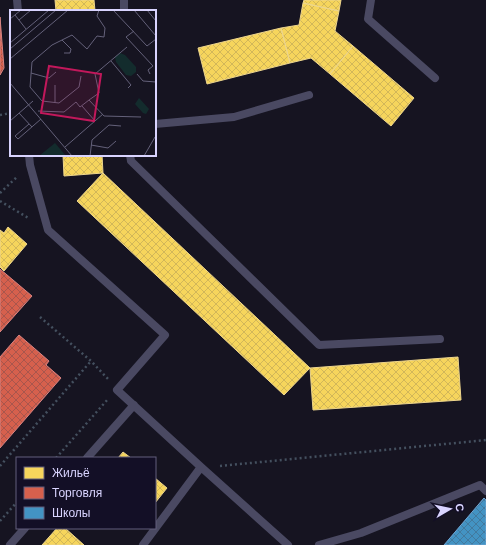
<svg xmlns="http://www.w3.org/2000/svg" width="486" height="545" font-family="'DM Sans',sans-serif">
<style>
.homes{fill:url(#homes-cross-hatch);stroke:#edd58d}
.shops{fill:url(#shops-cross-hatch);stroke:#d78382}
.schools{fill:url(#schools-cross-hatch);stroke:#70a6d5}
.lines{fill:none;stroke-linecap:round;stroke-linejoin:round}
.path{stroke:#44505f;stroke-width:2.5;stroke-dasharray:2 3;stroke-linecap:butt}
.lane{stroke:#4a4962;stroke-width:8}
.inset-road{fill:none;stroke:#64617a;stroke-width:1}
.view{fill:#c2185b;fill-opacity:0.15;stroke:#c2185b;stroke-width:2}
.inset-edge{fill:none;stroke:#d9d4ff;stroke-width:2}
</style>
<defs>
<pattern id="homes-cross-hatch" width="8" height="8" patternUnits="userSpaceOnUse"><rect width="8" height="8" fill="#f6d55c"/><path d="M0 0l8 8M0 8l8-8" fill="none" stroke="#d2b759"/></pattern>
<pattern id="shops-cross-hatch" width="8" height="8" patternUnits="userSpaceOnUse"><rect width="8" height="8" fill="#d6604d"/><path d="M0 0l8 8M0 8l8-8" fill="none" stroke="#a9564d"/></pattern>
<pattern id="schools-cross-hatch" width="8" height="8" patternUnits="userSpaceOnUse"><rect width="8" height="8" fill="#4393c3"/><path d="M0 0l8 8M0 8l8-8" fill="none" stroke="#427a9f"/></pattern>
</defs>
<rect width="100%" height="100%" fill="#161421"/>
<!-- homes -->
<path class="homes" d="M55 0H94L95 11H56Z
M304 0H341L339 11 303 3Z
M303 3 339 11 335 31 353 46 330 74 311 58 290 63 281 28 299 25Z
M281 28 290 63 207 84 198 48Z
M353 46 414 98 391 126 330 74Z
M63 155H102L103 173 64 176Z
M103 173 310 368 284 395 77 201Z
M8 227 27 244 4 271 0 267V230L4 233Z
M458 357 461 400 313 410 310 368Z
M123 452 131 458H118Z
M155 478 167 488 155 503Z
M57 528H65L84 545H42Z"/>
<!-- shops -->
<path class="shops" d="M0 17 4 68 0 75Z
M0 269 32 296 0 332Z
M19 335 49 361 46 365 61 378 0 448V357Z"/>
<!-- schools -->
<path class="schools" d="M484 498 486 500V545H444Z"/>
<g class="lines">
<!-- path -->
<path class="path" d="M0 115 11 113
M0 193 18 176
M0 201 30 219
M40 317 91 361 108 379
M56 458 108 399
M0 466 91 361
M220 466 486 440
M0 521 17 502"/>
<!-- lane -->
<path class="lane" d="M17 0 18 11
M124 0V11
M371 0 368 19 435 78
M155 124 234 117 309 95
M29 155 30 165 48 230 165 335 117 390 201 467 143 545
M130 155 131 161 319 345 440 339
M87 458 134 405
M201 467 288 545
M10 545 25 528
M319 545 361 533 480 485 486 491"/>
</g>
<!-- overview -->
<g transform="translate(10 10)">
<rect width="146" height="146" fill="#161421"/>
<path d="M45 133 56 146H29Z" fill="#132c2d"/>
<path d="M110 43 115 45 126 57V62L121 66 116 65 106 52 105 47ZM129 88 139 99 136 104 133 103 125 94Z" fill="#132c2d"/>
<path class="inset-road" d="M103 0 137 36 146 29M124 0 146 26M137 0 146 11M5 5 16 19M0 9 11 0M9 10 21 0M124 21 116 27 143 56 138 60 140 64M52 30 61 39 60 43H54M0 33 39 0M0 39 46 0M0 49 58 0M101 51 121 75 118 78M21 63 39 68 46 62M127 64 133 71 146 72M71 66 69 77 49 93 32 91 20 77 22 52 42 35 62 25 77 39 87 26 94 27 95 18 87 6 89 0M0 73 62 146M45 75V92M79 90 89 83 85 64 117 37M72 96 85 111M28 101 54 102 66 92 70 97 79 90 94 106 131 107M9 103 22 117M0 111 23 91M19 114 5 126 8 129 31 109M81 135 98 138 106 131M55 137 93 104M80 146 82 130 99 115 111 116M134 146 145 127"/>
<path class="view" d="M39 56 91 64 84 111 31 103Z"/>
<rect width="146" height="146" class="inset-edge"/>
</g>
<!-- legend -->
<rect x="16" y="457" width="140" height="72" fill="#130f26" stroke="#625e7d"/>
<rect x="24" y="467" width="20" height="12" fill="#f6d55c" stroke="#625e7d"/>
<text x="52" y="477" font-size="12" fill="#d9d4ff">Жильё</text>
<rect x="24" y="487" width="20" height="12" fill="#d6604d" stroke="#625e7d"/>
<text x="52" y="497" font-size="12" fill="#d9d4ff">Торговля</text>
<rect x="24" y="507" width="20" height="12" fill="#4393c3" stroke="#625e7d"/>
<text x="52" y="517" font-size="12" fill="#d9d4ff">Школы</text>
<!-- north arrow -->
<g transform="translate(450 509) rotate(81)" stroke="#130f26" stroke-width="3" paint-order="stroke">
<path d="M0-3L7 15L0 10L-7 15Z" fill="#d9d4ff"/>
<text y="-6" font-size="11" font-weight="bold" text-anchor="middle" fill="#d9d4ff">С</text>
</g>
</svg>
